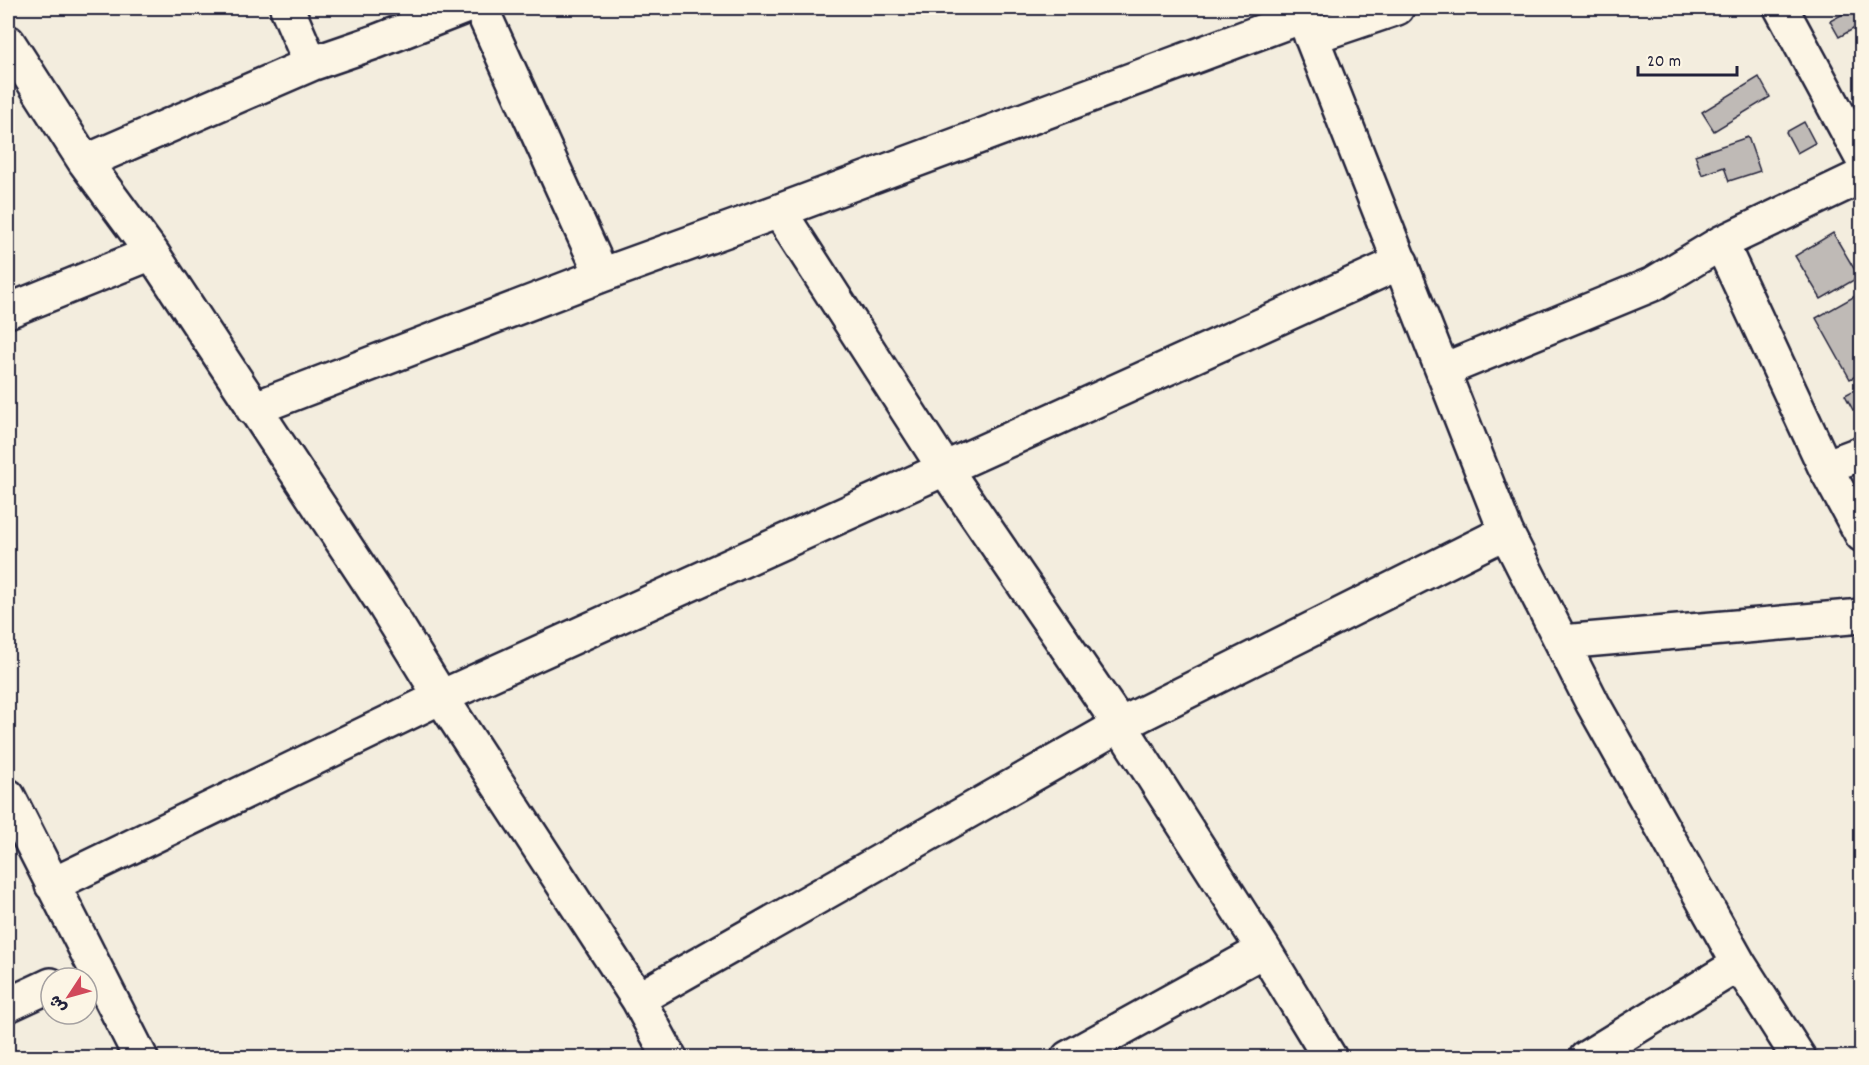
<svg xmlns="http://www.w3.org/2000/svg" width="1869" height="1065" font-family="Dekko,'Playpen Sans Arabic',sans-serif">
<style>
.building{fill:#bfbab6;stroke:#22223b;stroke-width:1.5}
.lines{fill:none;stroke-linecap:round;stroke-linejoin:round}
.street-casing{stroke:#22223b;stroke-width:38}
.street{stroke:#fcf5e5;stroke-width:33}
</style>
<rect width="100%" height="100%" fill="#f3edde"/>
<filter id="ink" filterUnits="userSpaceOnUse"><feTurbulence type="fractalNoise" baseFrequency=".0167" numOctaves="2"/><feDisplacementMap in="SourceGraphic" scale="12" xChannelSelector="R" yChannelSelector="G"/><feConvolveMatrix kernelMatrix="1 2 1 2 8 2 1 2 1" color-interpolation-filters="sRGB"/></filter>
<g filter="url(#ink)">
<!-- building -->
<path class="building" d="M1854 8H1858L1862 13V24L1839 37 1830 21Z
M1759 77 1770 97 1714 131 1702 112Z
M1804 122 1815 143 1797 153 1786 132Z
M1748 137 1760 171 1729 181 1724 167 1702 175 1695 155Z
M1833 233 1859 277 1821 299 1795 256Z
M1855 296 1862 308V373L1850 379 1816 318Z
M1862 386V406L1853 410 1845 395Z"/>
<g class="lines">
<defs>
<path id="street" d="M287 8 311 64
M481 8 602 275
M1300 8 1506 532 1593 704 1739 964 1799 1058
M1781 8 1862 158
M1311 37 1397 8
M8 42 85 162 152 253 385 606 441 697 638 999 670 1058
M85 162 311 64 375 42 462 8
M779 211 945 469 1120 725 1264 950 1330 1058
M1721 243 1825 467 1862 535
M8 311 152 253
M1444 370 1653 284 1721 243 1862 176
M253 409 602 275 779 211 1303 16
M1825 467 1862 453
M1562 642 1862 616
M8 796 141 1058
M52 885 441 697 1401 262
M638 999 1120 725 1506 532
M8 1005 51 985
M1068 1058 1264 950
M1586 1058 1739 964"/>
</defs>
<!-- street casing -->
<use href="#street" class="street-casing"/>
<!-- street -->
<use href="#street" class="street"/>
</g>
</g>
<!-- margin -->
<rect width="1869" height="1065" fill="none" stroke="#fcf5e5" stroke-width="30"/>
<rect x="15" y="15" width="1839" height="1035" fill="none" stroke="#22223b" stroke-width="2" filter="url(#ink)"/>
<!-- north arrow -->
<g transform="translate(69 996) rotate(234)"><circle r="28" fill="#fcf5e5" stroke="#a5a1a1" stroke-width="1.5"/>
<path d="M0-4.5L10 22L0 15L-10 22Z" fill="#d1495b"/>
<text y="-9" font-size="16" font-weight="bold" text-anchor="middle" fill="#22223b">ش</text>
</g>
<!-- scale -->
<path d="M1638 66v9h99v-9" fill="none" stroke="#22223b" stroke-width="3"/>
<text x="1647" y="66" font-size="18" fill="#22223b" stroke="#fcf5e5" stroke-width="4.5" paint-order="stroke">20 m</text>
</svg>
